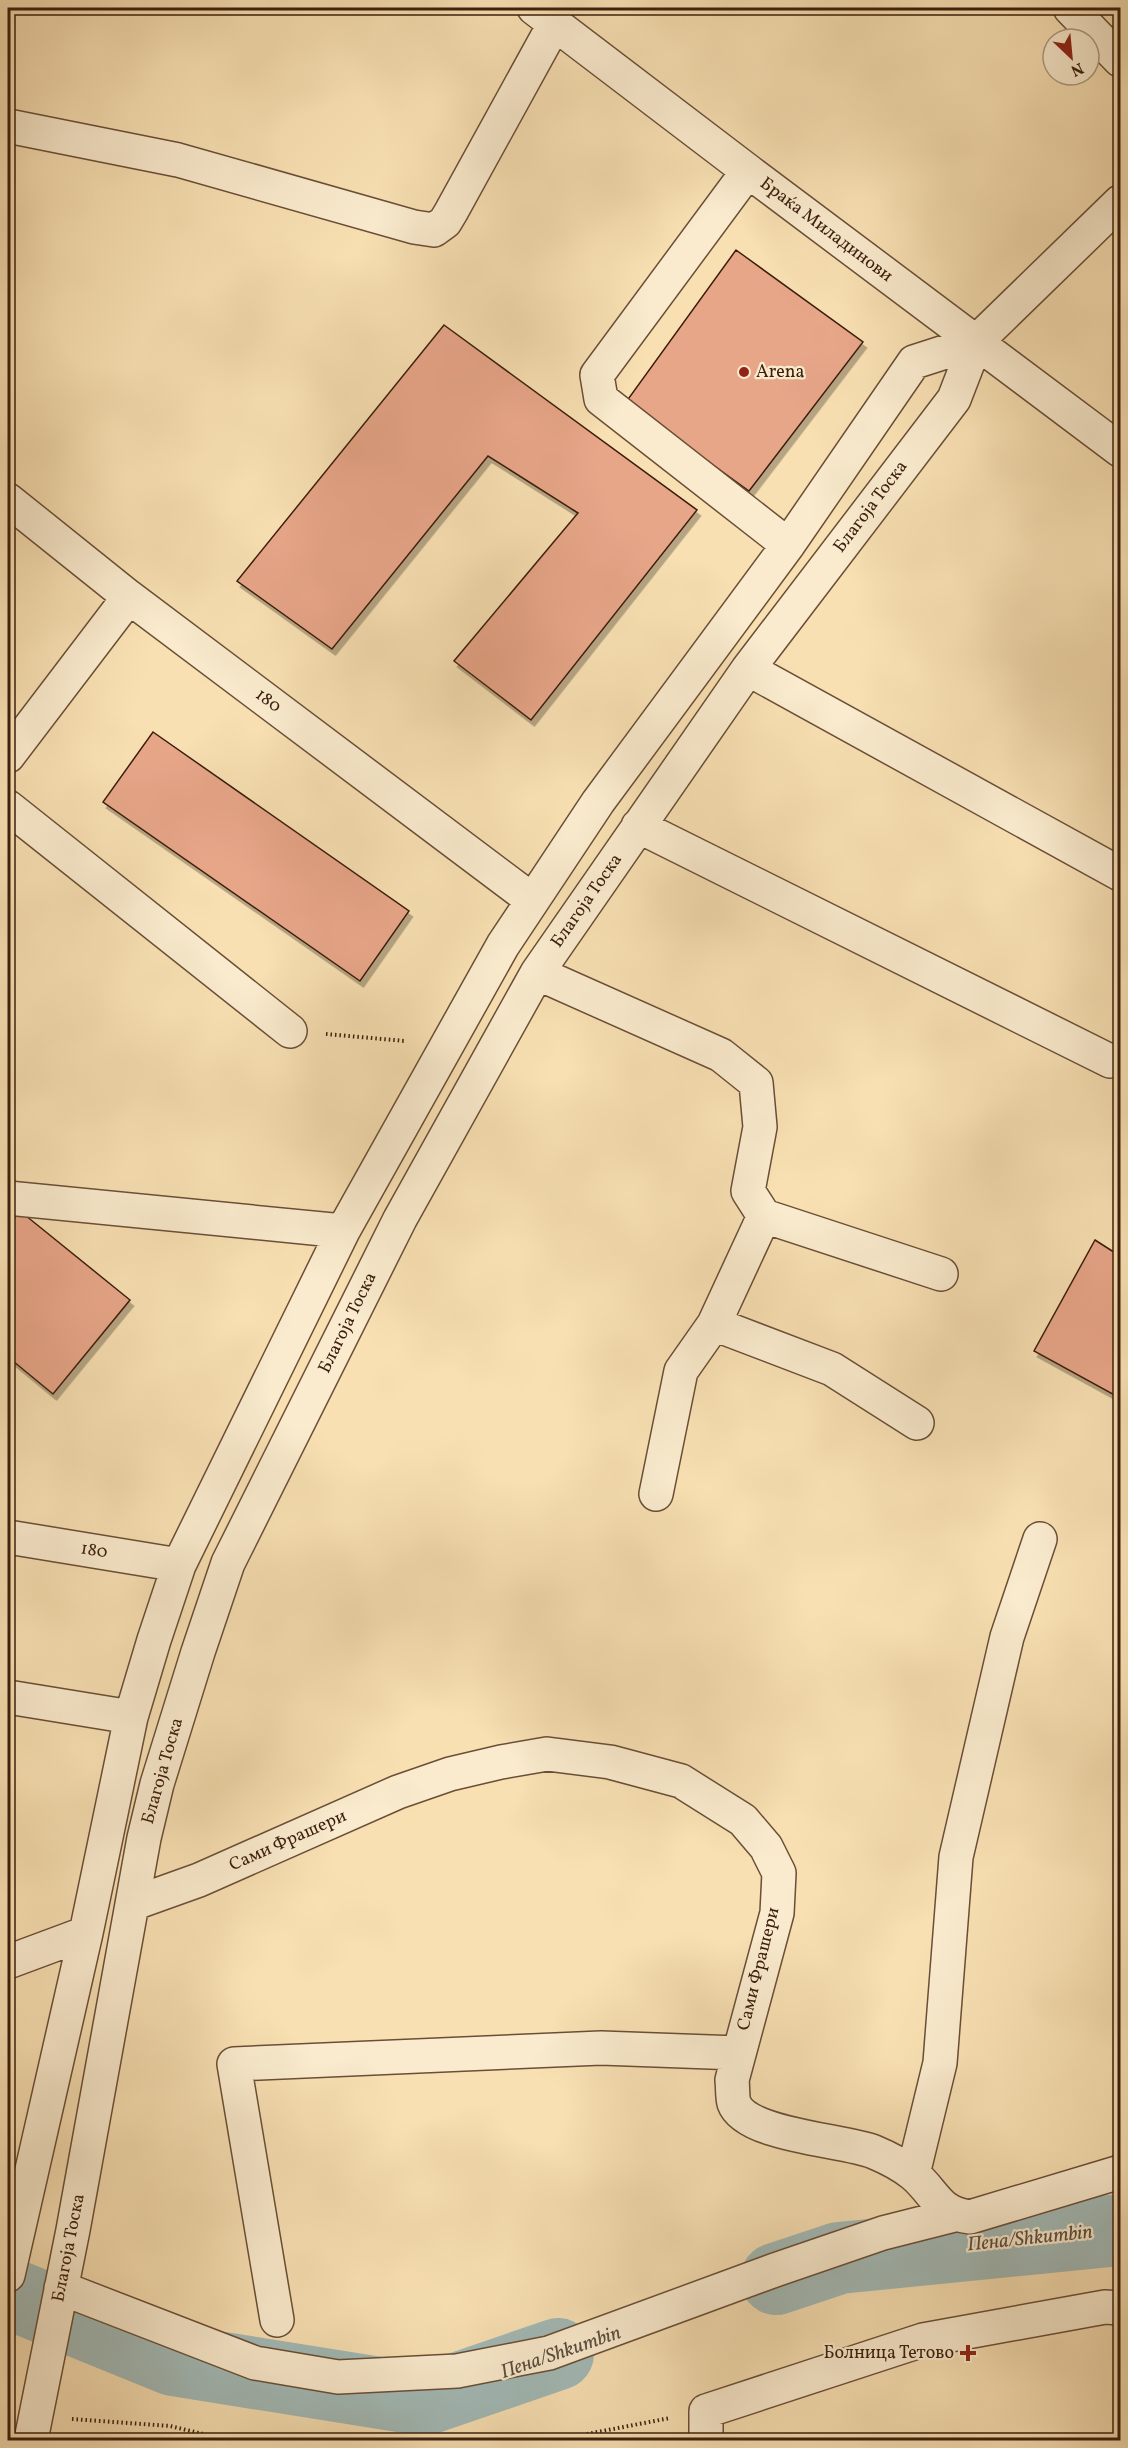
<svg xmlns="http://www.w3.org/2000/svg" width="1128" height="2448" font-family="Vollkorn,serif">
<style>
.lines{fill:none;stroke-linecap:round;stroke-linejoin:round}
.river{stroke:#a2bab7;stroke-width:72}
.building{fill:#e8a689;stroke:#3b1e0d;stroke-width:1.5;filter:url(#shadow)}
.minor-casing{stroke:#6a4e36;stroke-width:36}
.path{stroke:#3b1e0d;stroke-width:4;stroke-dasharray:1.5 3;stroke-linecap:butt}
.minor{stroke:#faebce;stroke-width:33}
.poi-dot{fill:#8f2418;stroke:#faebce;stroke-width:2}
.labels{text-anchor:middle;dominant-baseline:central;stroke-width:4.5;stroke-linejoin:round;paint-order:stroke}
.street-label{font-size:18px;fill:#3b1e0d;stroke:#faebce}
.poi-label{font-size:18px;fill:#3b1e0d;stroke:#faebce;text-anchor:start}
.water-label{font-size:20px;font-style:italic;fill:#5a4d40;stroke:#faebce}
</style>
<defs>
<filter id="shadow"><feDropShadow dx="3.5" dy="6" stdDeviation="0" flood-color="#0004"/></filter>
</defs>
<rect width="100%" height="100%" fill="#f8e0b3"/>
<filter id="stains"><feTurbulence type="fractalNoise" baseFrequency=".00333" numOctaves="4"/><feColorMatrix values="0 0 0 0 .2 0 0 0 0 .09 0 0 0 0 .02 0 0 0 .5 -.17"/></filter>
<radialGradient id="worn" r=".72"><stop offset=".6" stop-color="#630" stop-opacity="0"/><stop offset="1" stop-color="#630" stop-opacity=".3"/></radialGradient>
<g class="lines">
<!-- river -->
<path class="river" d="M776 2279 839 2258 1120 2230
M8 2293 173 2360 424 2400 558 2354"/>
</g>
<!-- building -->
<path class="building" d="M736 250 863 342 749 491 626 402Z
M444 325 697 510 531 720 454 661 578 513 488 456 332 649 237 581Z
M153 732 409 911 360 981 103 802Z
M20 1211 130 1300 53 1394 8 1357V1226Z
M1095 1240 1120 1256V1392L1118 1397 1034 1351Z"/>
<g class="lines">
<defs>
<path id="minor" d="M534 8 748 171 1120 450
M1070 8 1120 60
M8 126 178 160 414 227 434 230 445 222 451 212 555 23
M748 171 597 375 601 399 788 545
M8 500 129 597 532 900
M748 669 1120 874
M8 756 129 597
M8 807 290 1031
M638 826 1110 1061
M537 973 721 1055 756 1083 760 1127 748 1191 764 1216 941 1274
M8 1198 343 1231
M714 1324 832 1369 917 1423
M656 1494 681 1371 714 1324 764 1216
M8 1537 179 1565
M8 1697 131 1717
M132 1904 199 1880 398 1792 450 1774 501 1762 547 1754 610 1762 681 1781 743 1820 766 1847 779 1873 777 1913 732 2080C733 2087 732 2096 734 2103 746 2136 845 2140 874 2152 886 2157 903 2166 913 2174 935 2192 937 2213 970 2217L1120 2172
M8 1962 86 1933
M913 2174 940 2063 956 1857 1007 1637 1040 1539
M8 2275 86 1933 131 1717 154 1640 179 1565 343 1231 503 945 598 802 788 545 914 362 976 342
M61 2288 255 2363 338 2377 457 2371 549 2353 775 2270 883 2233 954 2215
M277 2320 234 2064 601 2048 738 2053
M31 2440 73 2230 144 1838 157 1784 198 1652 228 1563 400 1219 537 973 748 669 954 399 976 342 1120 202
M706 2440V2411L923 2340 1105 2307 1120 2308"/>
</defs>
<!-- minor casing -->
<use href="#minor" class="minor-casing"/>
<!-- path -->
<path class="path" d="M326 1034 405 1041
M72 2419 170 2426 228 2440
M556 2440 670 2418"/>
<!-- minor -->
<use href="#minor" class="minor"/>
</g>
<!-- markers -->
<g class="poi-dot">
<circle cx="744" cy="372" r="6"/>
<path d="M965 2344h6v6h6v6h-6v6h-6v-6h-6v-6h6z"/>
</g>
<g class="labels">
<!-- street labels -->
<g class="street-label">
<text transform="translate(826 230) rotate(37)">Браќа Миладинови</text>
<text transform="translate(871 507) rotate(-53)">Благоја Тоска</text>
<text transform="translate(268 701) rotate(37)">180</text>
<text transform="translate(587 901) rotate(-55)">Благоја Тоска</text>
<text transform="translate(348 1323) rotate(-64)">Благоја Тоска</text>
<text transform="translate(94 1551) rotate(9)">180</text>
<text transform="translate(163 1771) rotate(-74)">Благоја Тоска</text>
<text transform="translate(288 1841) rotate(-24)">Сами Фрашери</text>
<text transform="translate(759 1969) rotate(-76)">Сами Фрашери</text>
<text transform="translate(69 2248) rotate(-79)">Благоја Тоска</text>
</g>
<!-- poi labels -->
<g class="poi-label">
<text x="756" y="372">Arena</text>
<text x="954" y="2353" text-anchor="end">Болница Тетово</text>
</g>
<!-- water labels -->
<g class="water-label">
<text transform="translate(1030 2239) rotate(-6)">Пена/Shkumbin</text>
<text transform="translate(561 2353) rotate(-19)">Пена/Shkumbin</text>
</g>
</g>
<!-- margin -->
<rect width="1128" height="2448" fill="none" stroke="#f8e0b3" stroke-width="30"/>
<rect x="9" y="9" width="1110" height="2430" fill="none" stroke="#3b1e0d" stroke-width="3"/>
<rect x="15" y="15" width="1098" height="2418" fill="none" stroke="#3b1e0d" stroke-width="1.5"/>
<!-- north arrow -->
<g transform="translate(1071 57) rotate(154)"><circle r="28" fill="#faebce" stroke="#ae9981" stroke-width="1.5"/>
<path d="M0-4.5L10 22L0 15L-10 22Z" fill="#8f2418"/>
<text y="-9" font-size="16" font-weight="bold" text-anchor="middle" fill="#3b1e0d">N</text>
</g>
<rect width="100%" height="100%" filter="url(#stains)"/>
<rect width="100%" height="100%" fill="url(#worn)"/>
</svg>
